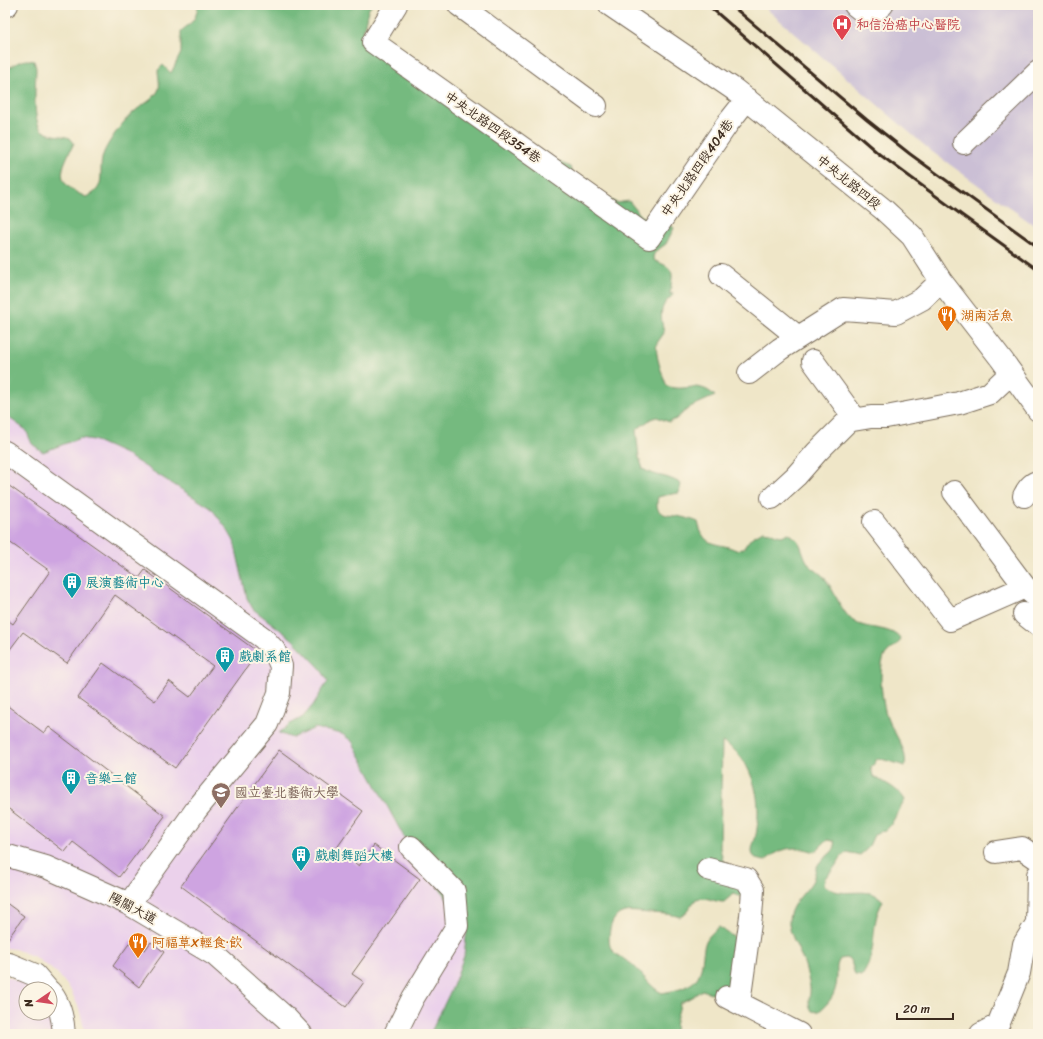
<svg xmlns="http://www.w3.org/2000/svg" width="1043" height="1039" font-family="Sriracha,'LXGW WenKai TC',sans-serif">
<style>
.built{fill:#ebd1eb}
.industrial{fill:#cbbfd5}
.forest{fill:#74ba7f;stroke:#58724e}
.building{fill:#cea4e1}
.lines{fill:none;stroke-linecap:round;stroke-linejoin:round}
.minor-casing{stroke:#7a6c5a;stroke-width:24}
.minor{stroke:#fff;stroke-width:22}
.rail{stroke:#3b2a1e;stroke-width:3}
.labels{text-anchor:middle;dominant-baseline:central;stroke-width:4;stroke-linejoin:round;paint-order:stroke}
.health-label{font-size:13px;fill:#be3a42;stroke:#fcf5e5;text-anchor:start}
.street-label{font-size:13px;fill:#3b2a1e;stroke:#fcf5e5}
.food-label{font-size:13px;fill:#c56008;stroke:#fcf5e5;text-anchor:start}
.culture-label{font-size:13px;fill:#0d838f;stroke:#fcf5e5;text-anchor:start}
.education-label{font-size:13px;fill:#785e54;stroke:#fcf5e5;text-anchor:start}
</style>
<rect width="100%" height="100%" fill="#fcf5e5"/>
<filter id="ink" filterUnits="userSpaceOnUse"><feTurbulence type="fractalNoise" baseFrequency=".025" numOctaves="2"/><feDisplacementMap in="SourceGraphic" scale="8" xChannelSelector="R" yChannelSelector="G"/><feConvolveMatrix kernelMatrix="1 2 1 2 8 2 1 2 1" color-interpolation-filters="sRGB"/></filter>
<filter id="wash" filterUnits="userSpaceOnUse"><feTurbulence type="fractalNoise" baseFrequency=".012" numOctaves="4" result="noise"/><feDisplacementMap in="SourceGraphic" scale="16" xChannelSelector="R" yChannelSelector="G"/><feGaussianBlur stdDeviation="0.9" result="paint"/><feColorMatrix in="noise" values="0 0 0 0 0 0 0 0 0 0 0 0 0 0 0 0 0 1.4 0 .05"/><feComposite in="paint" operator="in"/></filter>
<g filter="url(#wash)">
<rect width="100%" height="100%" fill="#efe6c8"/>
<!-- built -->
<path class="built" d="M5 353 188 470 614 1034H84V1029L79 1008 70 989 58 974 35 957 15 949 5 948Z
M5 977H9L31 987 33 989H26V1013H50L55 1034H5Z"/>
<!-- industrial -->
<path class="industrial" d="M762 5H1038V228L931 151Z"/>
<!-- forest -->
<path class="forest" d="M198 5H372L368 10 362 37 369 48 559 162 571 167 573 174 616 203 629 201 642 217C656 218 664 218 674 228L666 244 656 251 653 256 655 261C679 269 671 276 670 295L673 293C672 298 670 297 667 301 658 310 662 322 664 333 662 336 659 340 657 343 654 353 663 377 667 386 684 393 698 379 715 396L690 407 676 419 669 422 657 417 651 419 636 430 639 457 643 469C655 477 669 475 681 484L679 493 666 495 658 497C654 513 662 515 676 516 683 517 691 519 698 522 704 550 718 541 736 550L743 549 751 538 763 531 770 532 776 535 782 536 788 533C804 542 800 551 808 563 813 570 822 573 826 580 835 592 840 609 851 619 865 632 890 624 901 640 896 647 888 649 884 657 878 670 882 704 887 717 893 733 908 749 905 766L878 758 871 768 873 776C885 783 898 788 905 800L890 826 885 831 878 832 874 835 868 848 860 855 847 852 842 856 834 868 825 878 824 885C828 887 831 890 835 891 851 896 871 886 883 901 880 907 877 913 876 919 872 941 875 956 862 976L855 975 851 961 846 958 840 959C836 965 837 968 837 974 837 992 832 1001 818 1012L812 1011C806 1001 811 997 810 987 809 981 807 975 806 969 802 954 791 939 789 924 788 905 803 896 812 882 815 876 815 868 820 862 825 857 831 854 835 848L834 841 827 840 815 852C794 845 782 847 765 861 759 860 752 858 752 851 752 847 754 842 755 839 757 831 758 822 758 814 759 788 747 753 722 742L720 848 723 861 729 864 746 896H739L733 894 724 902C713 902 708 896 696 899L685 914 680 917C667 913 662 914 650 913 632 912 616 906 610 929 609 936 608 945 612 950 617 957 628 960 634 966 643 975 651 988 662 993 671 991 681 990 689 985 706 976 700 956 706 941 709 935 714 931 719 927L745 945 748 970 720 997 714 994 702 990 692 997 680 1003C679 1014 673 1022 676 1034H430L453 986 464 956 467 928 405 839 352 741 342 734 315 728 292 738 279 733 290 724 303 717 313 705 328 681 320 668 292 639 253 609 247 598 234 541 227 529 211 508 125 454 94 440 80 438 43 452 32 444 26 430 5 415V70C15 65 22 57 34 61L36 68C36 82 31 123 43 131 50 136 61 135 70 138L74 143C61 170 52 182 86 197 111 187 94 169 106 148 113 135 124 120 135 111 143 104 152 101 158 91 161 86 158 76 158 70L163 65 171 73 181 53V31C192 22 196 21 198 5Z"/>
<g id="blocks">
<!-- building -->
<path class="building" d="M5 483 139 578 145 570 258 652 175 768 78 698 103 663 155 701 169 681 190 697 213 666 115 595 67 663 23 632 5 656V618L13 624 50 571 5 539Z
M5 704 44 733 49 727 165 816 119 877 73 842 65 852 5 806Z
M279 750 363 811 336 849 359 866 374 845 420 879 352 974 364 982 346 1007 181 886Z
M5 902 24 916 5 943Z
M131 941 145 950 151 942 164 952 139 987 113 966Z"/>
</g>
</g>
<g filter="url(#ink)">
<use href="#blocks" fill-opacity="0" stroke="#7a6c5a" stroke-width="1"/>
<g class="lines">
<defs>
<path id="minor" d="M5 5H7
M396 5 373 42 649 238 728 123 747 99
M459 5 596 106
M610 5 735 90 883 209 912 236 941 281 1002 360 1038 410
M855 5 869 16 882 5
M964 143 1038 72
M721 275 798 337
M813 361 853 416
M749 373 780 349 843 309 896 313 922 299 941 281
M5 452 263 638 274 650 281 666 279 693 267 724 196 810 129 904
M954 492 1025 587 1038 598
M1024 496C1027 490 1031 483 1038 482
M772 498 796 476 817 452 853 416V420L871 417H886L959 403 990 393 1011 373
M874 522 950 620 1025 587
M1024 614 1038 625
M996 852 1022 848 1038 859
M5 855 46 867 129 904 215 955 286 1018 301 1034
M708 869 746 879 753 890 751 916 739 1003
M5 964H9L35 975 47 989
M50 992C60 1003 63 1020 64 1034
M727 997 799 1034
M395 1034 413 998 457 926 454 891 411 847
M981 1034 998 1025 1019 973 1024 944 1037 923 1038 875"/>
</defs>
<!-- minor casing -->
<use href="#minor" class="minor-casing"/>
<!-- minor -->
<use href="#minor" class="minor"/>
<!-- rail -->
<path class="rail" d="M708 5 879 154 963 216 1038 270
M731 5 867 120 910 154 1038 247"/>
</g>
</g>
<!-- icons -->
<defs>
<symbol id="hospital-pin" viewBox="-11 -11 22 30"><path d="M0 17L-7.5 6A9.5 9.5 0 1 1 7.5 6Z" fill="#e0444e" stroke="#fcf5e5"/><path d="M-5-5h3v3.5h4V-5h3V5h-3V1.5h-4V5h-3Z" fill="#fff"/></symbol>
<symbol id="restaurant-pin" viewBox="-11 -11 22 30"><path d="M0 17L-7.5 6A9.5 9.5 0 1 1 7.5 6Z" fill="#e8710a" stroke="#fcf5e5"/><path d="M-5-6h1v4h1v-4h1v4h1v-4h1v5L-1.5 .5V6h-2V.5L-5-1ZM5-6V6H3V1.5H1.5Q1.5-4 5-6Z" fill="#fff"/></symbol>
<symbol id="building-pin" viewBox="-11 -11 22 30"><path d="M0 17L-7.5 6A9.5 9.5 0 1 1 7.5 6Z" fill="#0f9aa8" stroke="#fcf5e5"/><path d="M-4-6H4V6H1V3H-1V6H-4ZM-2.5-4.3h1.7v1.8h-1.7ZM.8-4.3h1.7v1.8H.8ZM-2.5-1h1.7V.8h-1.7ZM.8-1h1.7V.8H.8Z" fill="#fff"/></symbol>
<symbol id="university-pin" viewBox="-11 -11 22 30"><path d="M0 17L-7.5 6A9.5 9.5 0 1 1 7.5 6Z" fill="#8d6e63" stroke="#fcf5e5"/><path d="M0-5L7-2L0 1L-7-2ZM-4 1L0 2.5L4 1V4Q0 6-4 4Z" fill="#fff"/></symbol>
</defs>
<g fill-rule="evenodd">
<use href="#hospital-pin" x="831" y="13" width="22" height="30"/>
<use href="#restaurant-pin" x="936" y="304" width="22" height="30"/>
<use href="#building-pin" x="61" y="571" width="22" height="30"/>
<use href="#building-pin" x="214" y="645" width="22" height="30"/>
<use href="#building-pin" x="60" y="767" width="22" height="30"/>
<use href="#university-pin" x="210" y="781" width="22" height="30"/>
<use href="#building-pin" x="290" y="844" width="22" height="30"/>
<use href="#restaurant-pin" x="127" y="931" width="22" height="30"/>
</g>
<g class="labels">
<!-- health labels -->
<g class="health-label">
<text x="856" y="24">和信治癌中心醫院</text>
</g>
<!-- street labels -->
<g class="street-label">
<text transform="translate(493 127) rotate(35)">中央北路四段354巷</text>
<text transform="translate(697 168) rotate(-55)">中央北路四段404巷</text>
<text transform="translate(849 182) rotate(39)">中央北路四段</text>
<text transform="translate(133 908) rotate(28)">陽關大道</text>
</g>
<!-- food labels -->
<g class="food-label">
<text x="961" y="315">湖南活魚</text>
<text x="152" y="942">阿福草X輕食·飲</text>
</g>
<!-- culture labels -->
<g class="culture-label">
<text x="86" y="582">展演藝術中心</text>
<text x="239" y="656">戲劇系館</text>
<text x="85" y="778">音樂二館</text>
<text x="315" y="855">戲劇舞蹈大樓</text>
</g>
<!-- education labels -->
<g class="education-label">
<text x="235" y="792">國立臺北藝術大學</text>
</g>
</g>
<!-- margin -->
<rect width="1043" height="1039" fill="none" stroke="#fcf5e5" stroke-width="20"/>
<!-- north arrow -->
<g transform="translate(38 1001) rotate(257)"><circle r="19" fill="#fcf5e5" stroke="#afa495"/>
<path d="M0-3L7 15L0 10L-7 15Z" fill="#d1495b"/>
<text y="-6" font-size="11" font-weight="bold" text-anchor="middle" fill="#3b2a1e">N</text>
</g>
<!-- scale -->
<path d="M897 1013v6h56v-6" fill="none" stroke="#3b2a1e" stroke-width="2"/>
<text x="903" y="1013" font-size="12" fill="#3b2a1e" stroke="#fcf5e5" stroke-width="3" paint-order="stroke">20 m</text>
</svg>
